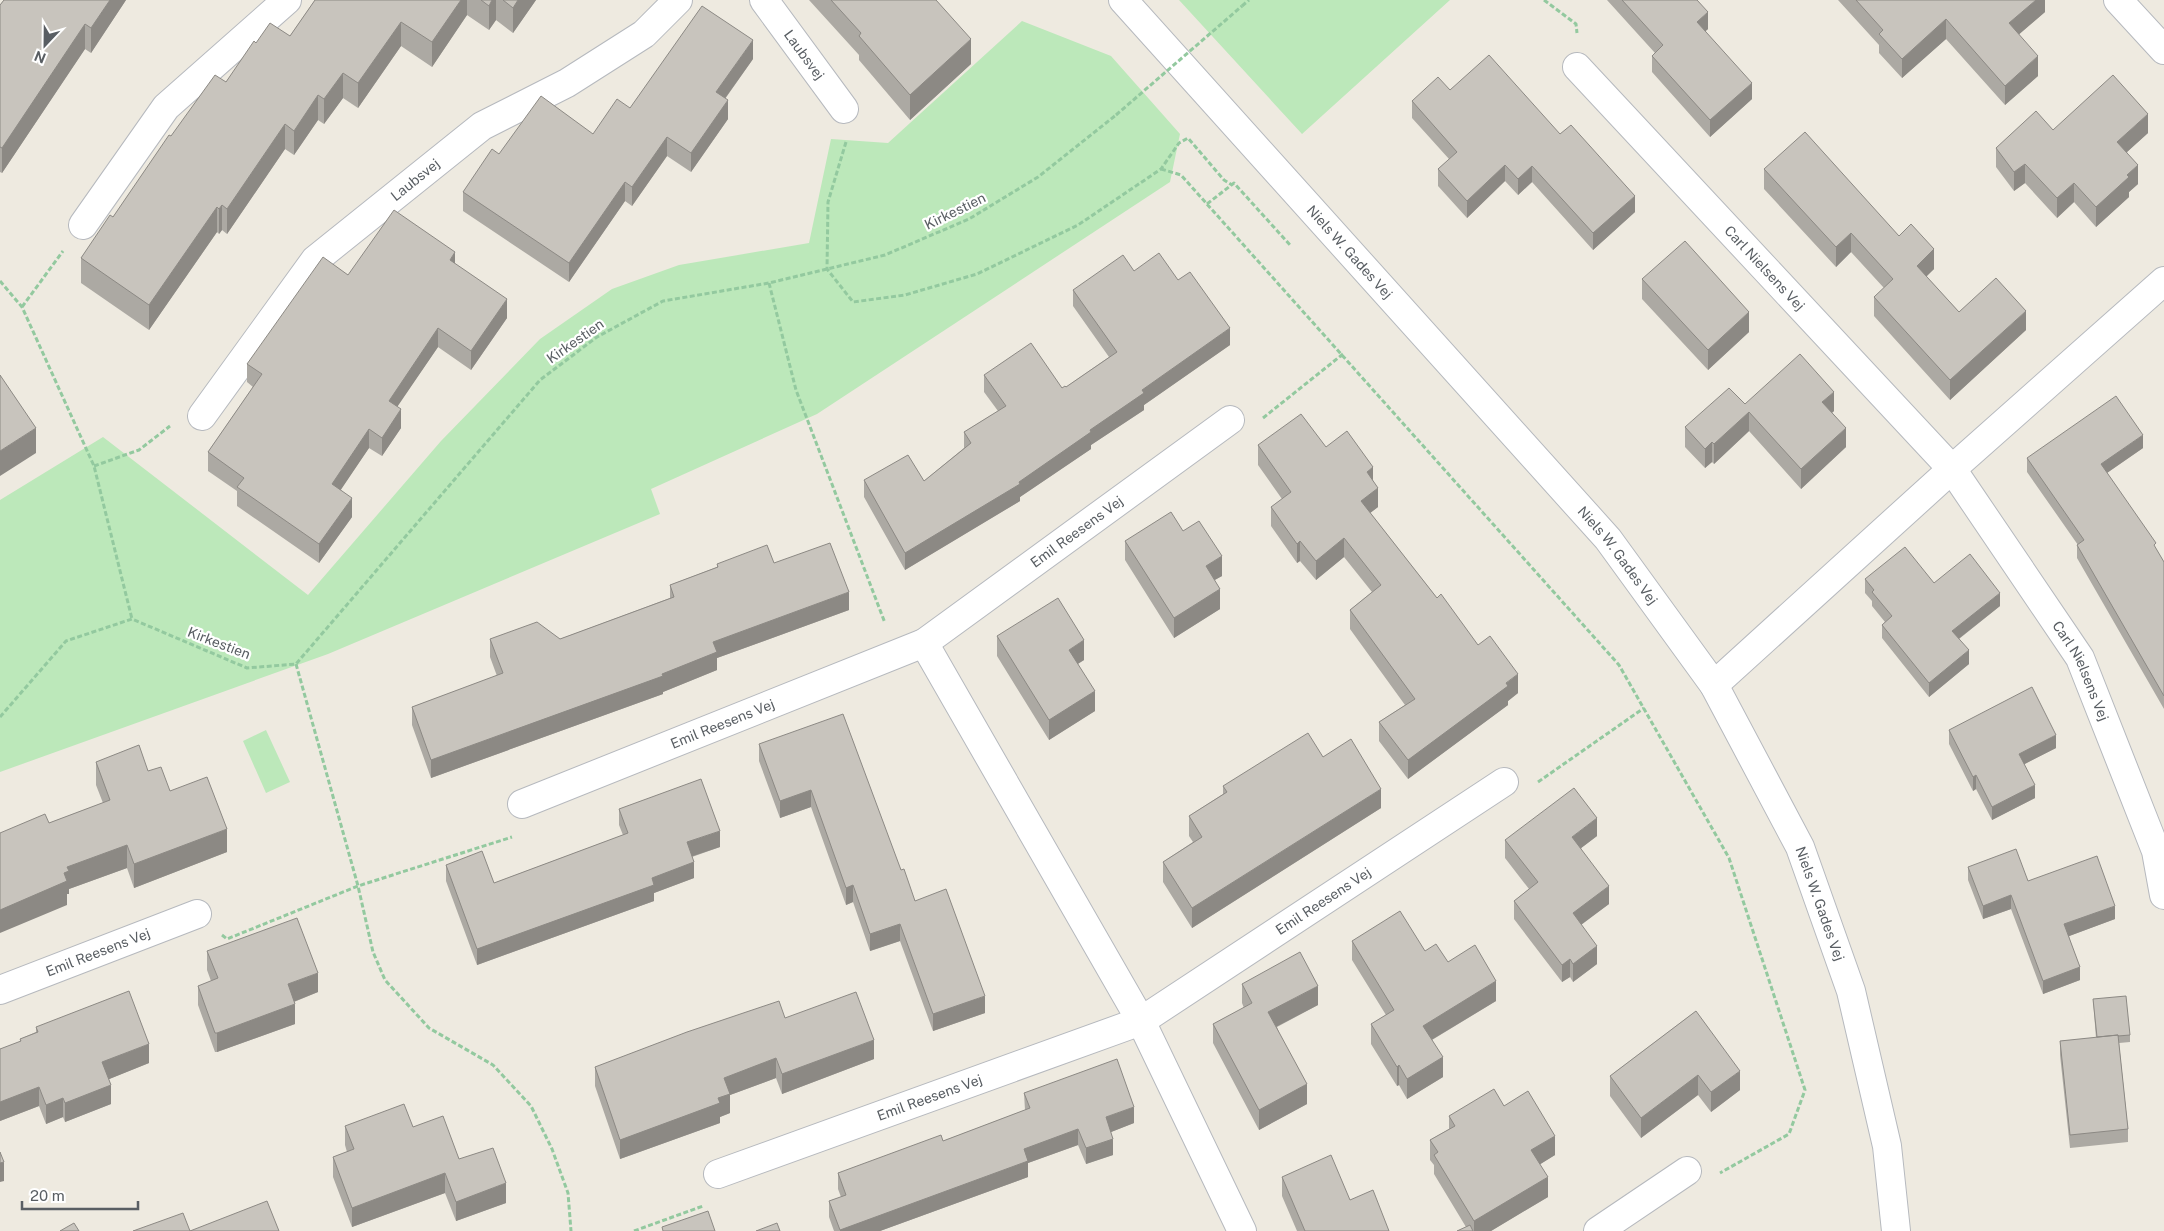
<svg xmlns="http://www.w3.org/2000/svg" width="2164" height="1231" font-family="'Public Sans',sans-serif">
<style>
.green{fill:#bce8ba}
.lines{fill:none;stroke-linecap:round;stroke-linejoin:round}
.minor-casing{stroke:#b6b9be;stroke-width:30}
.tertiary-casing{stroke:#b6b9be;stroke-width:30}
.path{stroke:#93c99f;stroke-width:3;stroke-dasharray:5 2.5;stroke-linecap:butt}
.minor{stroke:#fff;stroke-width:28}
.tertiary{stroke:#fff;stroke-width:28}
.path-bridge{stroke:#93c99f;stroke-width:3;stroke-dasharray:5 2.5;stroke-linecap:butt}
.wall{fill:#aca9a3}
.shaded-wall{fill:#8c8984}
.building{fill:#c8c4bd;stroke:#8c8984}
.labels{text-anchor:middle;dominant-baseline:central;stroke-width:4.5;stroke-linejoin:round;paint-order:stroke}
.street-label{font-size:14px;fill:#595e63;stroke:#fff}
</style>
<rect width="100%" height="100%" fill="#eeeae0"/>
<!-- green -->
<path class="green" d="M1179 0H1450L1302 134Z
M1022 21 1111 56 1180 134 1170 182 817 414 651 489 660 514 328 654 0 772V500L103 437 308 595 441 441 540 339 612 289 679 265 809 243 831 139 888 143Z
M266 730 290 782 266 793 243 741Z"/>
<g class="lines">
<defs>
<g id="minor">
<path id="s1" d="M764 0 844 109"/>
<path d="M2118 0 2164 50"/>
<path id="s2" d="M1577 67 1952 469 2080 658 2156 851 2164 895"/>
<path d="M83 225 166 107 287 0"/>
<path id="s3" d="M202 416 315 260 482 126 567 83 644 34 678 0"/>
<path d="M924 643 1141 1021 1242 1231"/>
<path d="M1714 685 1952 469 2164 281"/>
<path id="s4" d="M522 804 924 643 1230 420"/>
<path id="s5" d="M0 990 197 914"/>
<path id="s6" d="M718 1174 1141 1021 1504 782"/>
<path d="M1598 1231 1687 1171"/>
</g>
<g id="tertiary">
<path id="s7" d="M1123 0 1608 539 1714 685 1800 847 1851 991 1887 1146 1896 1231"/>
</g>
</defs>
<!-- minor casing -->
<use href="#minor" class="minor-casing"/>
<!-- tertiary casing -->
<use href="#tertiary" class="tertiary-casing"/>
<!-- path -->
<path class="path" d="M1544 0 1576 24 1577 33
M1242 6 1249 0
M846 142 828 202 827 269 853 302 905 295 977 274 1078 225 1161 169 1179 143 1188 138 1224 180 1232 185
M1161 169 1181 175 1619 665 1729 858 1805 1090 1789 1134 1720 1173
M1207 204 1234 183 1290 245
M0 281 22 307 94 466 132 619
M769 283 796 390 885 623
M22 307 63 251
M1263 418 1343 354
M94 466 139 450 170 426
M296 664 358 886 373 952 385 980 429 1028 493 1065 531 1106 552 1149 568 1193 571 1231
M0 717 66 641 132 619 247 668 296 664 540 380 597 337 663 301 769 283 885 255 969 219 1038 177 1116 115
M1538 782 1644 708
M222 935 227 939 358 886 512 837
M634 1231 703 1206"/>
<!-- minor -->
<use href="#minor" class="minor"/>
<!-- tertiary -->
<use href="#tertiary" class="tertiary"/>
<!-- path-bridge -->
<path class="path-bridge" d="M1116 115 1242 6"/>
</g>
<!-- wall -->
<path class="wall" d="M4 0H126L91 53 85 49 2 173 0 172V5Z
M315 0H536L513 33 496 20 489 30 467 15 432 67 401 46 358 108 343 98 324 124 318 120 294 155 285 149 227 234 222 230 219 234 217 232 149 330 81 283V258L113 217 171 136 226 82 256 43 290 36Z
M809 0H936L971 64 910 120 859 60V55Z
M1607 0H1697L1708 29 1705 31 1752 99 1710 137 1652 72V56L1655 53Z
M1838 0H2045V12L2019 34 2038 76 2005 105 1946 39 1902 78 1879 53V45Z
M753 59 725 99 728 119 691 172 667 156 632 206 625 201 569 282 463 211V192L499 154 593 134 630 108Z
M1450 90 1560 134 1635 212 1593 250 1532 182 1518 195 1505 181 1467 218 1438 186V169L1449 159 1412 118V101Z
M2053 130 2148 133 2127 152 2138 184 2129 192V197L2096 227 2074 202 2057 218 2025 183 2014 191 1996 167V148Z
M1764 169 1899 236 1934 269 1926 276 1959 312 2026 330 1950 400 1874 316V297L1884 288 1851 252 1836 267 1764 189Z
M455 264 507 318 471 370 438 347 397 406 401 428 382 456 369 448 340 490 352 517 319 563 237 506V491L208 471V452L253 387 247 382V364L348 275Z
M1134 271 1178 280 1230 345 1144 405V410L1091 445V449L1020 497V501L905 570 864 497V480L924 481 964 448V432L998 411 984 392V375L1062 388 1066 387 1109 357 1073 306V290Z
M1642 279 1749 332 1708 370 1642 299Z
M1745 404 1834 411 1832 413 1846 447 1801 489 1749 431 1714 464 1712 462 1705 468 1685 447V427Z
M1258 445 1326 447 1373 481 1378 507 1370 513 1437 598 1478 645 1518 693 1508 701V705L1408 779 1379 741V722L1405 705 1350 629V610L1372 592 1344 557 1316 580 1300 561 1297 563 1271 526V507L1282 499 1258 465Z
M2143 448 2107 473 2156 549 2164 562V709L2077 558V545H2078L2027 472V458Z
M1183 531 1222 576 1214 580 1220 609 1174 638 1125 560V541Z
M774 563 849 610 717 658V670L663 692V694L431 778 412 725V707L497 676 490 657V639H560L670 598V585L717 567V564Z
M1865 579 1934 583 2000 606 1959 639 1969 664 1929 697 1882 638V625L1885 622 1872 606V601L1865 593Z
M997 636 1084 660 1078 664 1095 711 1049 740 997 656Z
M1949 730 2056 748 2024 764 2035 798 1992 820 1976 789 1973 791 1949 744Z
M759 744 901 870 915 901 985 1013 933 1031 900 941 870 951 853 902 846 905 811 807 780 818 759 761Z
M1323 757 1381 808 1192 928 1163 882V862L1193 842 1189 836V816L1223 794V786Z
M96 762 148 771 170 791 227 852 134 888 127 868 69 889V894H67V905L49 823 103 803 96 785Z
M619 809 720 847 692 857 694 878 654 893V901L477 965 446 881V865L494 883 623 835 619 825Z
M1597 836 1581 848 1609 904 1581 924 1597 964 1573 982 1570 977 1562 982 1514 919V901L1529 889 1505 858V840Z
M1968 867 2028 881 2115 919 2069 936 2080 980 2043 994 2011 909 1983 919 1968 880Z
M1352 941 1425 951 1448 962 1496 1001 1432 1040 1443 1077 1407 1099 1399 1085 1397 1086 1371 1044V1024L1386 1015 1352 960Z
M207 951 318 992 294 1002 295 1024 217 1052H215L198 1005V986L211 981 207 970Z
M1242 984 1318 1005 1277 1027 1307 1104 1259 1130 1213 1043V1024L1244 1008 1242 1003Z
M2093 999 2130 1035V1042L2119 1043 2128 1129V1142L2070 1148 2060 1055V1041L2096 1038Z
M1696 1011 1740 1090 1711 1112 1698 1095 1641 1138 1610 1096V1076Z
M785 1018 874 1059 782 1094 776 1078 730 1095V1113L720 1117V1123L620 1159 595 1086V1067Z
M36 1027 149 1063 109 1079 111 1104 65 1122 63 1117 46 1124 39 1106 0 1121V1049L20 1042V1039L36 1032Z
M1024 1093 1134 1123 1111 1132 1113 1155 1086 1164 1078 1145 1028 1163V1177L880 1231H834L829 1217V1201L841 1197 838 1189V1173L943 1141 1025 1110Z
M1504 1106 1555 1155 1540 1164 1548 1197 1491 1231H1457L1466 1227 1434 1174V1165L1430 1160V1140L1449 1129V1116Z
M345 1126 413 1127 459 1159 506 1203 456 1221 445 1193 352 1227 333 1177V1157L347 1152 345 1145Z
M1282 1177 1389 1231H1297L1282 1196Z"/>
<!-- shaded-wall -->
<path class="shaded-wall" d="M110 0H126L91 53V28Z
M461 0H467V15L432 67V42Z
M492 0H496V20L489 30V6Z
M518 0H536L513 33V8Z
M2036 0H2045V12L2009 43V23Z
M1708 12V29L1697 39V22Z
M1946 19V39L1902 78V59Z
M401 22V46L358 108V83Z
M85 24V49L2 173V148Z
M971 39V64L910 120V95Z
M753 40V59L716 111V92Z
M2038 56V76L2005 105V86Z
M343 73V98L324 124V99Z
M1752 83V99L1710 137V120Z
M318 95V120L294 155V131Z
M728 100V119L691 172V153Z
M2148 114V133L2117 161V142Z
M285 124V149L227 234V209Z
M667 137V156L632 206V187Z
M2025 164V183L2014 191V172Z
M1505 165V181L1467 218V201Z
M2138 165V184L2129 192V197L2096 227V207L2127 175Z
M1532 166V182L1518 195V179Z
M625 182V201L569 282V263Z
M2074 183V202L2057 218V198Z
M1635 196V212L1593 250V233Z
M222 205V230L219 234V209Z
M217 207V232L149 330V305Z
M1851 233V252L1836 267V247Z
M1934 249V269L1917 286V266Z
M455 252V271L450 260Z
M507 299V318L471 370V351Z
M2026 311V330L1950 400V380Z
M1749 312V332L1708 370V350Z
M438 328V347L389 419V401Z
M1230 328V345L1144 405V410L1091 445V449L1020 497V501L905 570V553L1019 482 1090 430 1142 390Z
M1834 392V411L1822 421V402Z
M401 409V428L382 456V438Z
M1749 412V431L1714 464V444Z
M36 428V453L0 476V451Z
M1846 428V447L1801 489V469Z
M369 429V448L332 503V484Z
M2143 435V448L2101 477V464Z
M1712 442V462L1705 468V449Z
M1373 467V486L1367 472Z
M1378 488V507L1361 520V501Z
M352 498V517L319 563V544Z
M1344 538V557L1316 580V561Z
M1300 541V561L1297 563V544Z
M1222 556V576L1206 585V566Z
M1220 589V609L1174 638V618Z
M849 592V610L717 658V670L663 692V694L431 778V760L662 674 713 642Z
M2000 593V606L1952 644V631Z
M1084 640V660L1069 669V650Z
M1969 650V664L1929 697V683Z
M1518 674V693L1508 701V705L1408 779V760Z
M1095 691V711L1049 740V720Z
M2056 735V748L2019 767V754Z
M1976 775V789L1973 791V777Z
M2035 785V798L1992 820V807Z
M1381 789V808L1192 928V908Z
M811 790V807L780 818V801Z
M1597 818V836L1572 855V837Z
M227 829V852L134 888V864Z
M720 831V847L687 858V842Z
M127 845V868L69 889V894H67V905L0 933V910L64 873 67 867Z
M694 862V878L654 893V901L477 965V949L652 878Z
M853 885V902L846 905V888Z
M1609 886V904L1573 931V913Z
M2011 895V909L1983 919V906Z
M2115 906V919L2064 938V924Z
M900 924V941L870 951V934Z
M1597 946V964L1573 982V964Z
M1570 959V977L1562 982V965Z
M2080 967V980L2043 994V981Z
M318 973V992L288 1004V984Z
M1496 981V1001L1423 1045V1026Z
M1318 986V1005L1268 1031V1012Z
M985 996V1013L933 1031V1014Z
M295 1004V1024L217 1052V1033Z
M874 1040V1059L782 1094V1074Z
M149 1044V1063L102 1082V1062Z
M1443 1057V1077L1407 1099V1079Z
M776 1058V1078L730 1095V1113L720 1117V1123L620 1159V1140L718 1098 724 1078Z
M1399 1065V1085L1397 1086V1067Z
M1740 1071V1090L1711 1112V1092Z
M1698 1075V1095L1641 1138V1118Z
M1307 1084V1104L1259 1130V1110Z
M111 1085V1104L65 1122V1103Z
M39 1087V1106L0 1121V1102Z
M63 1098V1117L46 1124V1105Z
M1134 1107V1123L1106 1134V1117Z
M1078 1129V1145L1028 1163V1177L880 1231H840V1230L1024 1149Z
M1555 1136V1155L1531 1170V1150Z
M1113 1139V1155L1086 1164V1148Z
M4 1162V1181L0 1182V1163Z
M445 1173V1193L352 1227V1208Z
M1548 1177V1197L1491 1231H1474V1221Z
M506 1183V1203L456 1221V1202Z"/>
<!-- building -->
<path class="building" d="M4 0H110L91 28 85 24 2 148 0 147V5Z
M315 0H461L432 42 401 22 358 83 343 73 324 99 318 95 294 131 285 124 227 209 222 205 219 209 217 207 149 305 81 258 110 215 113 217 169 135 171 136 215 75 226 82 254 41 256 43 270 23 290 36Z
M481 0H492L489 6Z
M503 0H518L513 8Z
M831 0H936L971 39 910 95 859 36 861 33Z
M1622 0H1697L1708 12 1697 22 1752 83 1710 120 1652 56 1663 45Z
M1856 0H2036L2009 23 2038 56 2005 86 1946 19 1902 59 1879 34 1883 30Z
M702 6 753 40 716 92 728 100 691 153 667 137 632 187 625 182 569 263 463 192 492 149 499 154 541 96 593 134 617 99 630 108Z
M1489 55 1560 134 1571 125 1635 196 1593 233 1532 166 1518 179 1505 165 1467 201 1438 169 1457 152 1412 101 1438 77 1450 90Z
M2113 75 2148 114 2117 142 2138 165 2127 175 2129 177 2096 207 2074 183 2057 198 2025 164 2014 172 1996 148 2036 111 2053 130Z
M1805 132 1899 236 1911 224 1934 249 1917 266 1959 312 1996 278 2026 311 1950 380 1874 297 1893 279 1851 233 1836 247 1764 169Z
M394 210 455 252 450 260 507 299 471 351 438 328 389 401 401 409 382 438 369 429 332 484 352 498 319 544 237 487 244 478 208 452 262 374 247 364 323 257 348 275Z
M1685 241 1749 312 1708 350 1642 279Z
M1159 253 1178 280 1190 272 1230 328 1142 390 1144 393 1090 430 1091 432 1019 482 1020 484 905 553 864 480 908 455 924 481 971 443 964 432 1006 406 984 375 1031 343 1062 388 1065 386 1066 387 1117 352 1073 290 1123 255 1134 271Z
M1800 354 1834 392 1822 402 1846 428 1801 469 1749 412 1714 444 1712 442 1705 449 1685 427 1729 388 1745 404Z
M0 375 36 428 0 451Z
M2116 396 2143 435 2101 464 2156 543 2154 545 2164 562V696L2077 545 2084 540 2027 458Z
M1301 414 1326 447 1347 431 1373 467 1367 472 1378 488 1361 501 1437 598 1441 594 1478 645 1490 636 1518 674 1506 683 1508 686 1408 760 1379 722 1415 699 1350 610 1381 585 1344 538 1316 561 1300 541 1297 544 1271 507 1291 492 1258 445Z
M1171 512 1183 531 1199 521 1222 556 1206 566 1220 589 1174 618 1125 541Z
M830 543 849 592 713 642 717 652 662 674 663 676 431 760 412 707 503 673 490 639 537 622 560 639 674 597 670 585 718 567 717 564 767 545 774 563Z
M1905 547 1934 583 1970 554 2000 593 1952 631 1969 650 1929 683 1882 625 1892 616 1872 592 1874 590 1865 579Z
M1058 598 1084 640 1069 650 1095 691 1049 720 997 636Z
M2032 687 2056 735 2019 754 2035 785 1992 807 1976 775 1973 777 1949 730Z
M843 714 901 870 904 869 915 901 946 889 985 996 933 1014 900 924 870 934 853 885 846 888 811 790 780 801 759 744Z
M1308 733 1323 757 1351 739 1381 789 1192 908 1163 862 1202 837 1189 816 1227 792 1223 786Z
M139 745 148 771 161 767 170 791 207 777 227 829 134 864 127 845 67 867 69 871 64 873 67 881 0 910V833L45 814 49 823 110 800 96 762Z
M701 779 720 831 687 842 694 862 652 878 654 885 477 949 446 865 482 851 494 883 628 833 619 809Z
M1574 788 1597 818 1572 837 1609 886 1573 913 1597 946 1573 964 1570 959 1562 965 1514 901 1538 882 1505 840Z
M2016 849 2028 881 2097 856 2115 906 2064 924 2080 967 2043 981 2011 895 1983 906 1968 867Z
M1400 911 1425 951 1436 944 1448 962 1475 945 1496 981 1423 1026 1443 1057 1407 1079 1399 1065 1397 1067 1371 1024 1394 1010 1352 941Z
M297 918 318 973 288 984 295 1004 217 1033H215L198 986 218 978 207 951Z
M1300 952 1318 986 1268 1012 1307 1084 1259 1110 1213 1024 1252 1003 1242 984Z
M129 991 149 1044 102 1062 111 1085 65 1103 63 1098 46 1105 39 1087 0 1102V1049L21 1041 20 1039 38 1032 36 1027Z
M856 992 874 1040 782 1074 776 1058 724 1078 730 1094 718 1098 720 1103 620 1140 595 1067 687 1032 779 1001 785 1018Z
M2126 996 2130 1035 2118 1036V1035L2097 1037 2093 999Z
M1696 1011 1740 1071 1711 1092 1698 1075 1641 1118 1610 1076Z
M2118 1035 2128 1129 2070 1135 2060 1041Z
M1117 1059 1134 1107 1106 1117 1113 1139 1086 1148 1078 1129 1024 1149 1028 1161 840 1230 829 1201 846 1195 838 1173 941 1135 943 1141 1030 1108 1024 1093Z
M1494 1089 1504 1106 1528 1091 1555 1136 1531 1150 1548 1177 1474 1221 1434 1155 1438 1152 1430 1140 1455 1126 1449 1116Z
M404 1104 413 1127 443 1116 459 1159 493 1148 506 1183 456 1202 445 1173 352 1208 333 1157 354 1149 345 1126Z
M0 1152 4 1162 0 1163Z
M1331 1155 1350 1200 1373 1190 1389 1231H1305L1282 1177Z
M267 1201 279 1231H133L183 1213 190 1231Z
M708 1211 715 1231H663L662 1227Z
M74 1223 79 1231H60Z
M777 1223 780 1231H756Z
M1470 1225 1473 1231H1457Z"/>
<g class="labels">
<!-- street labels -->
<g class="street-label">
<text stroke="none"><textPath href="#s1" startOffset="68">Laubsvej</textPath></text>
<text stroke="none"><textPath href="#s3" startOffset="321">Laubsvej</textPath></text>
<text transform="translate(955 211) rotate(-26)">Kirkestien</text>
<text stroke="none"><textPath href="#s7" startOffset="339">Niels W. Gades Vej</textPath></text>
<text stroke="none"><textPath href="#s2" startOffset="275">Carl Nielsens Vej</textPath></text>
<text transform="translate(575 341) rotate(-35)">Kirkestien</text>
<text stroke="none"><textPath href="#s4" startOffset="622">Emil Reesens Vej</textPath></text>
<text stroke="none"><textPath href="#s7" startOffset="744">Niels W. Gades Vej</textPath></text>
<text transform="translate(219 643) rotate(21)">Kirkestien</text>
<text stroke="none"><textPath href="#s2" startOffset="790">Carl Nielsens Vej</textPath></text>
<text stroke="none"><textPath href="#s4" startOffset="216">Emil Reesens Vej</textPath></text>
<text stroke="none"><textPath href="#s6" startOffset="668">Emil Reesens Vej</textPath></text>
<text stroke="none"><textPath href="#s7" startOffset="1149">Niels W. Gades Vej</textPath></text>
<text stroke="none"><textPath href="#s5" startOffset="105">Emil Reesens Vej</textPath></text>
<text stroke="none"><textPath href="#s6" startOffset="225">Emil Reesens Vej</textPath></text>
</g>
</g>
<!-- north arrow -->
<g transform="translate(45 45) rotate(202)" stroke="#ffffff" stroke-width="4" paint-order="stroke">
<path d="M0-4L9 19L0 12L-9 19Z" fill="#595e63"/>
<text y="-8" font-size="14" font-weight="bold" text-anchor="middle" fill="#595e63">N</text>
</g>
<!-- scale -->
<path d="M22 1201v8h116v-8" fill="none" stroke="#595e63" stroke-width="2.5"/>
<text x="30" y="1201" font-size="15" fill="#595e63" stroke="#ffffff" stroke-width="4" paint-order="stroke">20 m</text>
</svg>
